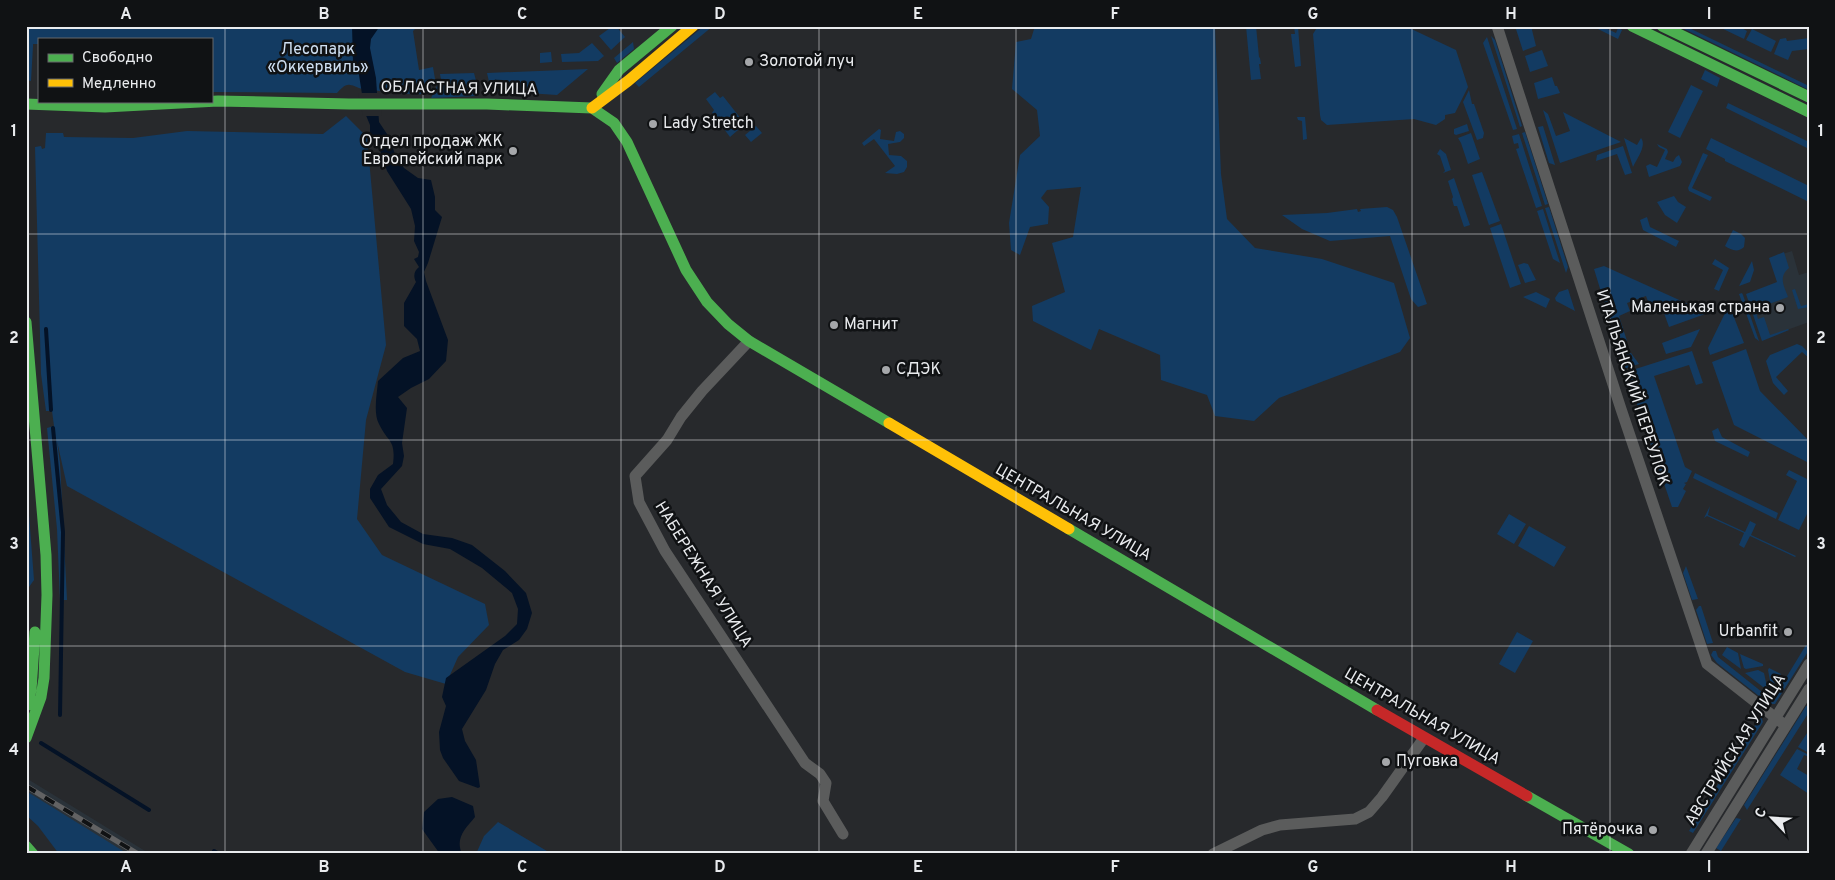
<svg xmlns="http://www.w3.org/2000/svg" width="1835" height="880" font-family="Overpass,sans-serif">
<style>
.built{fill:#2a3239}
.green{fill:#133b62}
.water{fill:#041226}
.pier{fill:#27292c}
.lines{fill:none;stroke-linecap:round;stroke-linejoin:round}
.stream{stroke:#041226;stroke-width:4}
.street{stroke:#5b5c5c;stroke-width:11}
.fast{stroke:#4caf50;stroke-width:11}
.slow{stroke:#ffc107;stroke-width:11}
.jam{stroke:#c62828;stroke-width:11}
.rail-casing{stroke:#626263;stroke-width:5.5}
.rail{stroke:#101214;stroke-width:4;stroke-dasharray:11;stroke-linecap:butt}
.grid{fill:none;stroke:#e9ebee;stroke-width:1;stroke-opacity:0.55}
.poi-dot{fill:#a5a7aa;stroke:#101214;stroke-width:2}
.labels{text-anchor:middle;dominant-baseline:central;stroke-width:5;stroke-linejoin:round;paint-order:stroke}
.park-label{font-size:16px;fill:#cfe0f3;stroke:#101214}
.poi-label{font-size:16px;fill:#e9ebee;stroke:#101214;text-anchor:start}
.street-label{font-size:16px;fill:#e9ebee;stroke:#101214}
.neatline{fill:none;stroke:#e9ebee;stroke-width:2}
.grid-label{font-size:16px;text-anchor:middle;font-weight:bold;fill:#e9ebee}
</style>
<rect width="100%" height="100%" fill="#27292c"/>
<!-- built -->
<path class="built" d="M1792 251 1799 275 1809 272V322L1762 339 1747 294 1778 283 1770 258Z
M26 778 150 854H122L26 797Z"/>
<!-- green -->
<path class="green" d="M26 26H418L413 31 419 70 433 67 435 79 425 94C404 95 383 91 362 89 358 88 354 85 350 85 345 84 341 89 337 93L211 92V39H39V44H33V46L31 81 26 80Z
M609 26H616L625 37 611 50 599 36 610 28Z
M704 26H713L639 87 635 83Z
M1035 26H1215L1221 174 1227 219 1255 248 1322 259 1394 283 1410 338 1400 352 1279 398 1254 421 1215 416 1207 395 1161 380 1160 355 1099 329 1091 350 1033 321 1032 306 1065 292 1052 243 1073 237 1081 187 1047 190 1041 198 1049 207 1048 224 1030 227 1020 255 1011 250 1009 223 1020 155 1040 136 1037 110 1012 89 1016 42 1031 39Z
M1246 26H1256L1259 57 1260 58 1261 64H1259L1261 79 1251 80Z
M1294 26H1298L1301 66 1295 67 1291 34H1295Z
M1318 26H1405L1456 50 1468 87 1455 113 1445 115V119L1436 125 1414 119 1327 125 1321 120 1320 115 1313 34Z
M1515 26H1533L1532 30 1536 46 1523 51Z
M1592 26H1601L1616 33 1618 28 1622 30 1618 39Z
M1678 26H1685L1809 86V90Z
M1717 26H1738L1747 31 1744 39Z
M1752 29 1776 41 1771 52 1746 40Z
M1491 36 1495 40 1522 126 1520 127Z
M1487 37 1517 129 1513 130 1483 43Z
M1786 38 1787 41 1809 38V49L1792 51 1788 60 1774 54 1780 39Z
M633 42 634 49 617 63 614 58Z
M592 43 604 56 598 61 562 62 561 54 579 53Z
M1542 50 1548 66 1530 72 1525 56Z
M551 52 552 62 540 63V53Z
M588 69 557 95 496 91 490 86 487 73Z
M1705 70 1720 78 1717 87 1701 79Z
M474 73 478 88 477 96 431 98 438 84 442 85 440 74Z
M1552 77 1555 86H1557L1560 93 1538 99 1534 83Z
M1691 85 1703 91 1680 138 1668 132Z
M1469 90 1472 104H1474L1484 133 1483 138 1477 140 1463 102Z
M715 92 720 98 723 96 745 124 730 137 712 113 714 110 706 99Z
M1728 103 1809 142V149L1726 108Z
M1543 110 1548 114 1556 136 1570 131 1563 112 1621 142 1560 163Z
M346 116 367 137 386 345 366 420 357 519 382 555 485 604 489 625 458 657 446 684 405 672 67 486 57 441 60 463 67 600H60L57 529 47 428 54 426 52 411H46L41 374 35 147 41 146 42 149 45 148 46 133H63L64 137 133 138 187 131 323 134Z
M1297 117H1305L1307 139 1303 140 1302 121 1298 120Z
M1467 124 1469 131 1456 135 1454 134V129Z
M756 126 762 133 751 142 745 135Z
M1543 126 1555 165 1549 163 1538 127Z
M879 129 881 130 880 139 894 141 896 132 900 131 904 134V138L900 142 888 144 889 155 901 156 907 161V167L904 172 897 174 885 173 895 166 874 139 864 146 862 143Z
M1525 132 1548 204 1545 205 1522 133Z
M1471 133 1480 159 1468 164 1461 143 1458 138Z
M1519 134 1542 206 1536 208 1516 149 1519 148 1518 143 1514 144 1512 136Z
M1624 138 1637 145 1641 138C1647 146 1637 158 1633 167Z
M1711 138 1809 186V202L1725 161V159L1706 149Z
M1657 144 1667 149 1668 152 1665 159 1673 162 1676 157 1679 155 1682 162 1680 166 1649 177 1646 166 1650 164 1657 167 1665 150 1659 147Z
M1623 146 1632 173 1625 175 1617 154 1596 161 1597 155Z
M1440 149 1446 154 1451 170 1443 173 1445 171 1440 156 1437 154Z
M1703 153 1708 155 1692 188 1712 197 1710 201 1689 191 1688 188Z
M1482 172 1500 221 1489 225 1472 175Z
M1454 178 1470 225 1464 227 1457 206H1454L1452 199 1453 197 1448 181Z
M1674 196 1678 202 1686 207 1677 223 1665 215 1657 202Z
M1387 207 1393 210 1397 217 1427 304 1418 307 1411 299 1390 236 1330 241 1302 229 1282 215 1327 213 1357 209 1358 212 1361 211 1360 209Z
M1549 207 1568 267 1566 273 1545 208Z
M1543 209 1560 263 1553 259 1537 211Z
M1647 217 1650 227 1679 241 1676 247 1643 230 1640 220Z
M1501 224 1521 284 1510 288 1490 228Z
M1733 230 1741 234 1745 238 1744 247C1738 253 1731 250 1725 246Z
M1784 252 1789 268C1778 277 1784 286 1788 297L1755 309 1758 319 1764 317 1770 335 1788 329 1789 330 1762 341 1746 294 1777 282 1769 258Z
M1715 259 1729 268 1719 291 1714 289 1723 270 1712 264Z
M1752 261 1754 270 1750 282 1739 286Z
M1524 263 1528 264 1536 280 1525 283 1518 265Z
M1604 266 1708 313 1669 327 1660 302 1649 304 1646 296 1627 303 1630 311 1619 316 1627 341 1617 344 1594 269Z
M1568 289 1575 311 1556 301 1555 298 1559 292Z
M1795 289 1801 306 1809 304V307L1798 309 1792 290Z
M1536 292 1550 299 1546 308 1523 297Z
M1742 293 1743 295 1759 341 1755 338 1739 294Z
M1730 307 1744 343 1710 355 1708 348 1727 309Z
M1700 329 1691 347 1666 354 1662 343Z
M1797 344 1802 346 1809 353V358L1802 352 1776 377 1788 391 1784 395 1773 383 1766 361 1770 355Z
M1746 349 1760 391 1809 441V463L1734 425 1712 362Z
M1692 351 1703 383 1696 385 1689 365 1654 376 1685 467 1692 471 1687 482 1684 483 1686 484 1683 489 1686 491 1678 507H1672L1626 372Z
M1631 353 1639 364 1624 369 1620 356Z
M1718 428 1722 437 1750 452 1748 457 1715 441 1712 431Z
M1789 470 1809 480V510L1799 530 1778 520 1797 481 1786 475Z
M1695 473 1778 513 1776 519 1693 478Z
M26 476 34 580 29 587 26 549Z
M1710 506 1708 515 1745 532 1750 521 1756 524 1751 535 1796 556 1795 557 1750 536 1744 548 1739 545 1744 533 1707 516 1704 518Z
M1509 514 1526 524 1514 544 1497 534Z
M1529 526 1566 547 1554 567 1518 546Z
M1686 566 1698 599 1692 600 1683 573Z
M1699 606H1701L1713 643 1707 644 1696 610Z
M1517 632 1533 641 1515 673 1499 664Z
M1806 645 1809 647V650L1775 704H1770Z
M1727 647 1738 653 1741 669 1722 655Z
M1713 651H1716L1718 657 1767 696 1764 700 1717 663 1711 655Z
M1740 654 1763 664V666L1746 669 1744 668Z
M1769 668 1781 674 1774 686H1771L1768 670Z
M1758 670 1764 673 1767 687H1763L1745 673Z
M1806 706H1809V712L1747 810 1744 805Z
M1761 716 1763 722 1693 833 1689 831Z
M1809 730V753L1798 747Z
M1797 749 1809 755V757L1804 755 1797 769 1809 776V794L1780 775Z
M26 791 128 854H59L38 826 26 815Z
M1736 818 1741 819 1721 851 1716 848Z
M498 822 552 854H476L484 836Z"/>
<!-- water -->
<path class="water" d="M352 26H380L371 39 370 48 376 78 379 122 389 137 395 154 404 168 418 178 431 180 435 197V210L442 217 428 263 424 272 426 281 448 340 446 361 429 379 411 388 398 397 407 408 402 443 404 456 402 466 381 489 387 505 401 522 423 534 452 538 472 545 505 571 526 593 532 613 527 629 519 640 503 650 495 664 486 690 462 729 465 741 476 760 480 787 478 788 459 781 443 758 440 750 439 732 446 706 442 697 446 678 505 636 517 624 518 609 512 593 482 568 450 549 423 544 389 527 370 498V489L378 475 393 464C396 439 388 443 379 424 373 413 377 394 378 381L403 358 420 351 417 339 404 326V303L416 282C413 276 414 271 419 267L414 259 418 257 419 252 414 241 415 226 411 209 387 171 378 144 370 138V125L365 113 359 75 353 61Z
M452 797 473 806 475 817C465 829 455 838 462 854H440L422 829 424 812 438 799Z"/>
<!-- pier -->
<path class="pier" d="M358 93H380L382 116H363Z"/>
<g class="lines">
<!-- stream -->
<path class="stream" d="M46 329 51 410
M53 428 63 532 60 715
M41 743 149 810
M214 851 219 854"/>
<!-- street -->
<path class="street" d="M1497 26 1621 409 1707 664 1786 726
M749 341 702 391 681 417 667 440 635 476 639 502 665 551 805 763 820 774 826 783 823 801 843 834
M1213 854 1262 830 1280 825 1355 819 1369 812 1382 797 1424 738
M1691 854 1809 664
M1706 854 1809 689"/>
<!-- fast -->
<path class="fast" d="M1632 26 1809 112
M1662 26 1809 97
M602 94 619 70 672 26
M26 104 105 107 218 101 349 104H487L592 108
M592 108 614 123 627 142 686 270 707 302 728 324 749 341 889 423
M26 322 46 555 47 595 44 678 41 697 26 738
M1069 529 1377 710
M28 705 31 690 35 632
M1527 796 1629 854
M26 846 33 854"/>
<!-- slow -->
<path class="slow" d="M592 108 628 81 693 26
M889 423 1069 529"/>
<!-- jam -->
<path class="jam" d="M1377 710 1527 796"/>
<defs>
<path id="rail" d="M26 786 138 854"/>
</defs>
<!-- rail casing -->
<use href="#rail" class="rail-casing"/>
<!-- rail -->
<use href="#rail" class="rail"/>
</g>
<!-- grid -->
<path class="grid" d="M225 26V854M423 26V854M621 26V854M819 26V854M1016 26V854M1214 26V854M1412 26V854M1610 26V854M26 234H1809M26 440H1809M26 646H1809"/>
<!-- markers -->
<g class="poi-dot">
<circle cx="749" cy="62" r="5"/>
<circle cx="653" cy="124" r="5"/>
<circle cx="513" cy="151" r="5"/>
<circle cx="1780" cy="308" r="5"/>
<circle cx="834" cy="325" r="5"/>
<circle cx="886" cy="370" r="5"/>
<circle cx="1788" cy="632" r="5"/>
<circle cx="1386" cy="762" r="5"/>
<circle cx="1653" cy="830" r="5"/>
</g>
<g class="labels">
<!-- park labels -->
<g class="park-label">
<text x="318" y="50">Лесопарк<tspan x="318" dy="18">«Оккервиль»</tspan></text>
</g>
<!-- poi labels -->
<g class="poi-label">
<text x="759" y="62">Золотой луч</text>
<text x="663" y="124">Lady Stretch</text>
<text x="503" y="142" text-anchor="end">Отдел продаж ЖК<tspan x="503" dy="18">Европейский парк</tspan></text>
<text x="1770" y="308" text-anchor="end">Маленькая страна</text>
<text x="844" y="325">Магнит</text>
<text x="896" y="370">СДЭК</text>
<text x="1778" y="632" text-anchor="end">Urbanfit</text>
<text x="1396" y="762">Пуговка</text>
<text x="1643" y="830" text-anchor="end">Пятёрочка</text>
</g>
<!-- street labels -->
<g class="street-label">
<text transform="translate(459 89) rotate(1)">ОБЛАСТНАЯ УЛИЦА</text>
<text transform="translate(1632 388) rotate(72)">ИТАЛЬЯНСКИЙ ПЕРЕУЛОК</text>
<text transform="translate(1073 513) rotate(30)">ЦЕНТРАЛЬНАЯ УЛИЦА</text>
<text transform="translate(703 575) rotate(58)">НАБЕРЕЖНАЯ УЛИЦА</text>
<text transform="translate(1422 717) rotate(30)">ЦЕНТРАЛЬНАЯ УЛИЦА</text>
<text transform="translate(1736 750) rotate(-58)">АВСТРИЙСКАЯ УЛИЦА</text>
</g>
</g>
<!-- border -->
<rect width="1835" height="880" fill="none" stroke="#101214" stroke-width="55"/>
<!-- legend -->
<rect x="38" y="38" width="175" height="65" fill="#101214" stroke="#67696b"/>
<rect x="48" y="54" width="25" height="8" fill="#4caf50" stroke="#67696b"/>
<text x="82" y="62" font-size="15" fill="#e9ebee">Свободно</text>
<rect x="48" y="79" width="25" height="8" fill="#ffc107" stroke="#67696b"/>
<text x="82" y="88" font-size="15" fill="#e9ebee">Медленно</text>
<!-- north arrow -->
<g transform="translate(1772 818) rotate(295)" stroke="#101214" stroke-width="4" paint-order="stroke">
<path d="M0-4L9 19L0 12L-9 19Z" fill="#e9ebee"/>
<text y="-8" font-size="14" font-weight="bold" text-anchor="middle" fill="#e9ebee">С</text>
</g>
<rect x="28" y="28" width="1780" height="824" class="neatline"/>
<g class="grid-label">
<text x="126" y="19">A</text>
<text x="324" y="19">B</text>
<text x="522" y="19">C</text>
<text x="720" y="19">D</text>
<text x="918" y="19">E</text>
<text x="1115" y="19">F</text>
<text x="1313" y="19">G</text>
<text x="1511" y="19">H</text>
<text x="1709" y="19">I</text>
<text x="14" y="136">1</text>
<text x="1821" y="136">1</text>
<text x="14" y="343">2</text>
<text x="1821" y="343">2</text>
<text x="14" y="549">3</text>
<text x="1821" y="549">3</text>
<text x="14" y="755">4</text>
<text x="1821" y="755">4</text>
<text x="126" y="872">A</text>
<text x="324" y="872">B</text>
<text x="522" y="872">C</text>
<text x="720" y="872">D</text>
<text x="918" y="872">E</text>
<text x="1115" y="872">F</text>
<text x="1313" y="872">G</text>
<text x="1511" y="872">H</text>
<text x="1709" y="872">I</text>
</g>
</svg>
